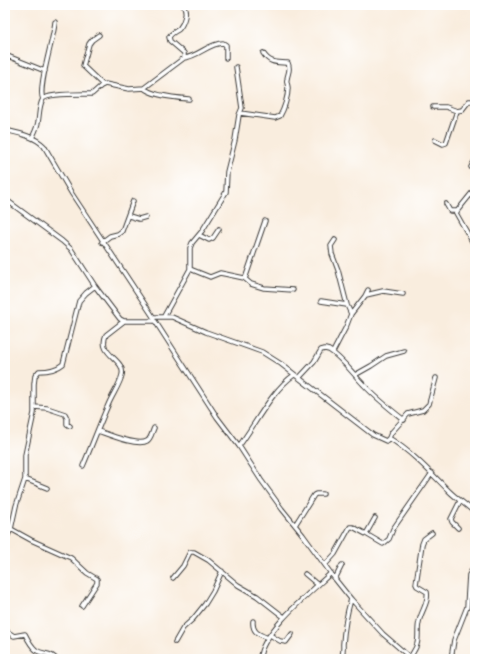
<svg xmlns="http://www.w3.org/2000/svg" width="480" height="664" font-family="'Gentium Book Plus',serif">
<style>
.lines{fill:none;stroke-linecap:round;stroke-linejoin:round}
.minor-casing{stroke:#3d3b39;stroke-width:5.5}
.minor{stroke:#fff;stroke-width:3.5}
</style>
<rect width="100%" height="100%" fill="#fff"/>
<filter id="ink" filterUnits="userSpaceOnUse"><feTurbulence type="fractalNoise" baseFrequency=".025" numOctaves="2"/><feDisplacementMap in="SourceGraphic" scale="8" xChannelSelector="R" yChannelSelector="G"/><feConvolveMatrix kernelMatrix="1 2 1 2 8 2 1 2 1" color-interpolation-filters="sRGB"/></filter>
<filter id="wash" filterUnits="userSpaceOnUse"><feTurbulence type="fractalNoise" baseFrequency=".012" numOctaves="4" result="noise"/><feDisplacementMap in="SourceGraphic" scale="16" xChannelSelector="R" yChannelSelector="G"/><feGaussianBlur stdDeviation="0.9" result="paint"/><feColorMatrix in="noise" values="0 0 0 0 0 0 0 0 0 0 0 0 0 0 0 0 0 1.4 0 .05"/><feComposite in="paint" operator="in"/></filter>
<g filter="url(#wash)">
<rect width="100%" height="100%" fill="#f9edde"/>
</g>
<g filter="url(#ink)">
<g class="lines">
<defs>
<path id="minor" d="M99 35 92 40 89 44 83 66 103 85
M5 55 45 71
M184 58C198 57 209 43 223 43L226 45V58
M144 88C152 96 177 98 189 99
M43 99C37 89 54 38 55 22
M433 107H446L457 111
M240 113 275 118 280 116C284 109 288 97 288 88 288 85 286 82 287 79 288 72 291 70 288 63 277 62 270 64 263 53
M5 130C18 133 34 136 44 146L72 194 154 318
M32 138C34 134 36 130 37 126 40 118 38 107 43 99 48 93 83 94 92 94L101 86 105 84 129 89 144 88 184 58V53L170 41 169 37C171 33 175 32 179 29 184 23 188 11 183 5
M435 140 443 144 446 143 457 111 462 110 469 101H475
M475 160 471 167 475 172
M475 189 458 210 456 213 473 243 475 251
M5 199 62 241 71 249 95 286 120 319 124 321H155L217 417 239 446 261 480 282 509 303 535 335 579 351 599 383 634 412 659
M446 204 450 211H457
M129 216 139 219 146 217
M199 235 209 240 213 238 219 229
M102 242 110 236 118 234 122 231 133 201
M190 269 210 277 220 273 225 274 244 278 251 284 264 288 293 290
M245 279 265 221
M366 295 383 291 403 294
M321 301 347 305
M351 314 365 296 368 290
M164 316 190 269V248L192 243 202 231 226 192 227 172 235 140 239 115 242 108 236 67
M153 317H172L206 332 262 352 281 364 373 435 386 441 389 438C412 452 430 472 449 491 457 499 467 505 475 513
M333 352 346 327 351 314 347 305 338 270 332 254 331 246 335 240
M355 375 371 366 386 356 404 351
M299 378 314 362 321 350 325 349 329 350C342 358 353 374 364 385 376 398 390 409 404 420
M34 407 47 408 65 414 67 418V424L70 426
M98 431C107 434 138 447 147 441 151 439 152 432 154 428
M389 438 391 433 408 414 423 410 429 404 436 378
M239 446C255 425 272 390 294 375
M83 466C92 445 100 423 109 403 113 394 120 384 122 375 126 359 97 355 106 335L124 321
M25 479 47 488
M375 518 366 534 383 544 389 539 393 529 432 473
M295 525 314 495 316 494H323
M458 528 452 522 451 519 460 501
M5 541 11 529
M325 565 335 554 350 527H353L366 534
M305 574 318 585
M173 578 183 566 190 552H194L208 560 238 585 257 596 284 617
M335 579 342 565
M82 606 97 583V579L87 573 71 558 31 540 11 529 16 506 25 479V455L34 413V384L35 376 39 371C48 371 56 370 63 364L79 301 86 293 95 286
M253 621C252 632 258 634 268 638
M5 630 14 636 25 634C28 640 31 646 36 650 43 655 51 652 56 659
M270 635 280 641 286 642 292 634
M175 642 183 628 193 619 205 604 213 591 222 571
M410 658C412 653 416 649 417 644 419 637 417 629 419 622 421 611 429 603 427 592L417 586 416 584 422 544 424 539 432 533
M260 659C259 634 313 590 331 573
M340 659C344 655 343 649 343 644 344 629 347 613 351 599
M451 659 454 640 467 607 469 575 473 568 475 567"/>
</defs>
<!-- minor casing -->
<use href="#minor" class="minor-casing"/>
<!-- minor -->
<use href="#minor" class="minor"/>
</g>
</g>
<!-- margin -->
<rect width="480" height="664" fill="none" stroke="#fff" stroke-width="20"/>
</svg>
